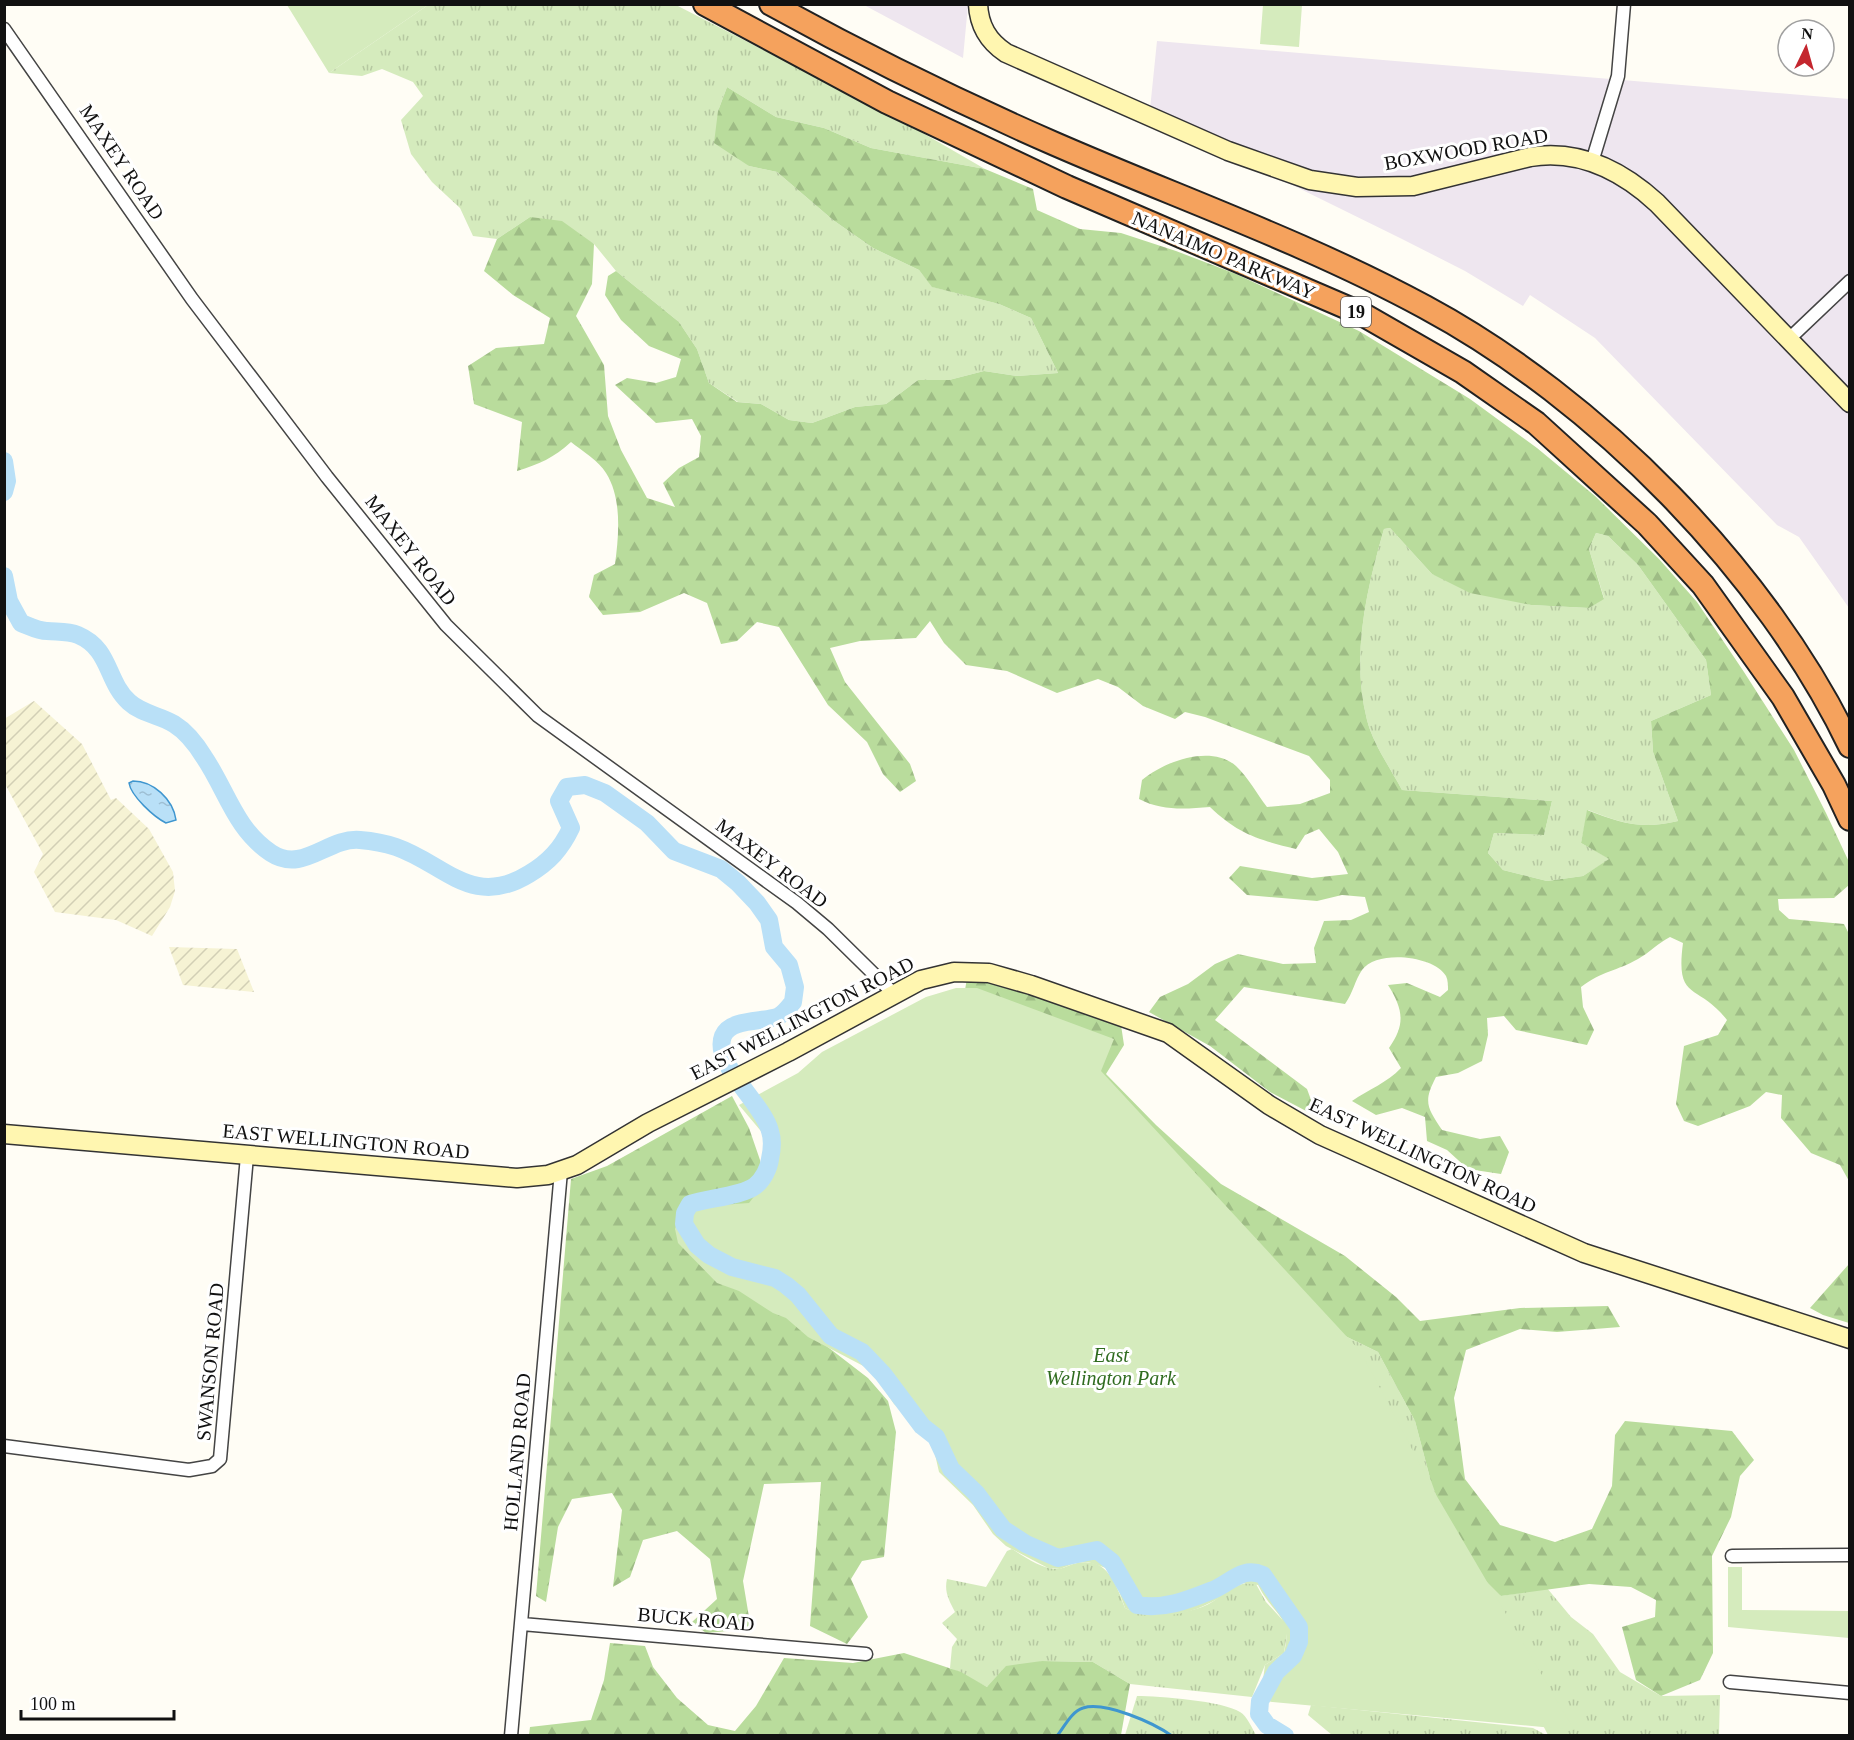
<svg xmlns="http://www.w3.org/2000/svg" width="1854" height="1740" font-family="'Times New Roman',serif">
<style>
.industrial{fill:#eee6ef}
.farmland{fill:url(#farmland-furrows)}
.grass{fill:url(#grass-tufts)}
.forest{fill:url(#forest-firs);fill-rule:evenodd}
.park{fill:#d5ebbd}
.water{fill:url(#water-ripples);stroke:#3f96cf;stroke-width:1.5}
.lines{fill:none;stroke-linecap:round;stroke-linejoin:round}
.stream{stroke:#3f96cf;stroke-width:3}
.river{stroke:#b9e0f7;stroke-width:18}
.street-casing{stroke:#444;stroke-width:15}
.secondary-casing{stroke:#333;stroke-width:21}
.highway-casing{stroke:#222;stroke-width:26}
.street{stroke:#fff;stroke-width:12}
.secondary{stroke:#fff6b0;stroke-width:18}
.highway{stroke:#f5a25d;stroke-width:22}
.labels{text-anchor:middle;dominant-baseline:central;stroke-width:6;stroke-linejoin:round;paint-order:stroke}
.shield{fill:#fff;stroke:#585858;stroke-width:1.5}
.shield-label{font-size:18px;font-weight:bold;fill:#111}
.street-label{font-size:20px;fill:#111;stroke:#fff}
.park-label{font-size:20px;font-style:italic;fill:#2f6b1f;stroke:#fff}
</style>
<defs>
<pattern id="farmland-furrows" width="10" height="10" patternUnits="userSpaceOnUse" patternTransform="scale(1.5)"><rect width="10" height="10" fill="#f6f3d4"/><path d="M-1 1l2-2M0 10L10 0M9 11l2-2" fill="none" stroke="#d2cfb5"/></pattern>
<pattern id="grass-tufts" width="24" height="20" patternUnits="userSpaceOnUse" patternTransform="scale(1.5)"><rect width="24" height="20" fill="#d5ebbd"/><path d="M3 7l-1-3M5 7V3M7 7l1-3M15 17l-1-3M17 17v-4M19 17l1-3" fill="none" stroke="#b6c8a1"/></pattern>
<pattern id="forest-firs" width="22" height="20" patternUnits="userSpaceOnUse" patternTransform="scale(1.5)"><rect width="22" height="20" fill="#b9dc9c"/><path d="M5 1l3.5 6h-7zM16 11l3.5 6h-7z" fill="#9ebc85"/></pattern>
<pattern id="water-ripples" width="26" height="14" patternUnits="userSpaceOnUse" patternTransform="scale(1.5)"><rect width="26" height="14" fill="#b9e0f7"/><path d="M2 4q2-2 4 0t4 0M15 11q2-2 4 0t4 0" fill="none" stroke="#9ebfd3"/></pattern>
</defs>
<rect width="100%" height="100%" fill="#fffdf5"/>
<!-- industrial -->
<path class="industrial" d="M864 5H968L963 58Z
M1157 41 1849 99V608L1799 537 1777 525 1595 338 1530 295 1523 306 1465 271 1402 239 1213 146 1149 119Z"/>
<!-- farmland -->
<path class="farmland" d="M34 701 82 744 111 800 116 798 149 829 173 872 175 891 170 907 152 936 116 920 55 912 34 872 43 854 5 784 4 719Z
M169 947 237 949 254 992 183 985Z"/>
<!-- grass -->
<path class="grass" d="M428 5H676L902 121 985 169 871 148 824 128 776 117 727 87 718 111 749 166 777 172 833 220 873 248 919 270 933 287 999 304 1031 318 1058 373 1017 376 984 371 949 380H918L886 404 855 407 812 423 789 420 761 404 738 402 709 383 697 349 679 322 616 271 594 244 530 217 497 239 473 236 460 208 432 182 411 154 401 120 423 96 413 82 382 69 362 76 329 73Z
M1390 528 1432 574 1531 605 1589 608 1604 598 1589 549 1596 533 1608 536 1638 565 1706 660 1711 695 1651 721 1653 752 1678 821C1641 830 1622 823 1588 810L1581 843 1610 859 1583 876 1547 881 1503 870 1488 853 1494 833 1544 835 1552 801 1402 790C1391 769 1373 744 1367 720 1351 657 1366 591 1384 529Z
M1341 1334 1378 1352 1415 1421 1430 1478 1501 1596 1547 1588 1571 1617 1593 1634 1620 1672 1661 1696 1720 1695 1719 1735H1548Z
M1012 1549C1025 1557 1043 1570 1059 1569 1065 1568 1071 1564 1077 1563 1108 1557 1116 1584 1125 1608 1148 1620 1178 1615 1202 1607 1220 1601 1236 1578 1256 1584L1266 1602 1288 1626 1284 1653 1265 1665 1252 1697 1130 1684 1093 1662 1042 1661 987 1687 950 1668 952 1647 957 1639 942 1623 955 1612C949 1600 944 1592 947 1579L986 1587 1007 1551Z
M1137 1696C1159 1696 1223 1701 1240 1712 1247 1716 1252 1728 1256 1735H1125Z
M1311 1705 1533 1728 1546 1735H1332L1308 1715Z"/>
<!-- forest -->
<path class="forest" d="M727 87 776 117 824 128 871 148 985 169 1033 189 1037 210 1080 229 1121 233 1176 251 1236 274 1359 331 1470 399 1537 448 1595 496 1659 559 1697 602 1744 672 1794 750 1826 813 1849 862V885L1834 898 1778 899 1779 910 1789 919 1844 924 1849 934V1181L1840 1165 1811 1153 1781 1118 1782 1095 1766 1092 1750 1106 1698 1126 1684 1121 1676 1104 1684 1046 1718 1035 1727 1020C1698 982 1675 1003 1683 943L1670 937C1658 943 1649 953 1638 959 1617 971 1602 971 1581 987L1583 1007 1594 1030 1587 1045 1516 1030 1504 1016 1487 1018 1488 1035 1482 1061 1458 1073 1436 1077C1423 1102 1427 1107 1442 1130L1480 1139 1500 1136 1509 1152 1501 1174 1468 1169 1447 1150 1427 1141 1425 1117 1402 1108 1376 1115 1352 1101C1369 1089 1387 1083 1401 1068L1389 1048C1406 1024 1403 1009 1388 985L1407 983 1440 997 1448 990C1448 986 1448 980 1446 976 1435 956 1377 949 1362 970 1355 980 1353 993 1345 1004L1244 987 1215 1020 1307 1089 1314 1108 1308 1112 1270 1092 1210 1046 1149 1012 1160 997 1188 984 1215 964 1238 954 1283 964 1316 963 1314 948 1324 921 1351 920 1369 912 1365 897 1342 895 1317 901 1247 895 1229 878 1240 866 1312 878 1348 874 1338 852 1319 829 1305 835 1296 849C1259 840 1238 834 1210 807 1185 809 1162 811 1139 799L1142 780C1165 761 1211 744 1236 766 1248 777 1257 794 1267 807L1300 804 1330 793V780L1309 756 1205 717 1185 712 1175 719 1143 706 1118 687 1098 679 1057 693 1007 671 966 665 944 643 930 621 916 638 860 641 830 648 845 682 910 764 916 781 900 792 883 774 867 742 828 705 779 627 757 622 737 641 721 644 707 603 684 593 640 612 603 615 589 597 594 575 615 564C619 535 622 498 606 473 599 461 581 450 571 442 554 458 539 464 517 471L522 422 474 404 468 366 496 348 544 344 550 318 513 295 484 271 497 239 530 217 562 221 594 244 592 284 576 316 604 365 608 416 621 450 647 498 675 507 663 483 679 468 699 457 701 436 692 419 656 423 615 385 627 378 656 383 676 377 681 359 649 346 621 320 605 295 608 276 616 271 679 322 697 349 709 383 737 402 761 404 789 420 812 423 855 407 886 404 918 380H949L984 371 1017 376 1058 373 1031 318 999 304 932 287 919 270 873 248 833 220 777 172 749 166 714 143 718 111ZM1390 528 1432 574 1470 593 1531 605 1589 608 1604 599 1589 549 1596 533 1608 536 1638 565 1706 660 1711 695 1651 721 1653 752 1678 821C1641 830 1622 823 1587 810L1581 843 1609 859 1583 876 1547 881 1503 870 1488 853 1494 833 1544 835 1552 801 1402 790C1391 769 1373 744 1367 720 1351 657 1366 591 1384 529Z
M967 978 1016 987 1121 1025 1124 1045 1106 1074 1156 1125 1221 1184 1345 1256 1396 1297 1420 1321 1520 1308 1608 1306 1620 1327 1557 1332 1520 1329 1466 1350 1454 1398 1465 1479 1500 1525 1555 1542 1592 1529 1612 1486 1615 1435 1625 1421 1732 1431 1754 1460 1740 1476 1731 1517 1712 1556 1713 1653 1700 1680 1661 1696 1636 1680 1622 1627 1655 1617 1656 1600 1631 1587 1589 1584 1501 1596 1456 1551 1430 1478 1415 1421 1378 1352 1341 1334 962 1008Z
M732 1096 749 1128 760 1160 769 1211 820 1341 868 1378 888 1401 896 1432 884 1557 862 1561 851 1579 868 1617 847 1644 810 1626 821 1482 764 1484 743 1581 751 1629 706 1633 692 1622 717 1599 710 1559 677 1531 643 1540 630 1577 613 1587 622 1510 612 1493 572 1499 558 1527 546 1602 536 1596 571 1179 607 1166Z
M1849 1264V1323L1823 1315 1810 1308Z
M610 1643 645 1646 653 1667 677 1698 708 1725 735 1731 756 1706 784 1658 853 1663 904 1653 961 1672 987 1687 1006 1666 1042 1661 1093 1662 1130 1684 1121 1735H529L530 1727 591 1720 604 1680Z"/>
<!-- park -->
<path class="park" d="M287 5H428L329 73Z
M1263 5H1302L1299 47 1260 44Z
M956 988H977L1114 1039 1101 1071 1361 1352 1435 1493 1574 1730 1263 1701 1262 1687 1265 1665 1284 1653C1293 1615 1274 1617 1258 1585L1242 1583C1234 1587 1227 1594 1219 1598 1191 1615 1154 1623 1125 1608L1115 1580 1106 1568 1088 1562 1075 1563 1060 1569 1048 1568 1006 1546 993 1534 973 1505 939 1472 932 1441 925 1429 894 1404 871 1370 808 1337 786 1318 773 1313 739 1291 717 1283 678 1243 675 1229 679 1217 705 1206 749 1203 763 1185 766 1137 739 1105 798 1073 822 1052 926 997Z
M1728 1567H1742V1610L1849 1611V1638L1728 1627Z"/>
<!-- water -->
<path class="water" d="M133 781C153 781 173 799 176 820L166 823C154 817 131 796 129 783Z"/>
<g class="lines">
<!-- stream -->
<path class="stream" d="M1057 1736C1064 1727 1072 1711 1083 1708 1105 1701 1154 1723 1172 1736"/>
<!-- river -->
<path class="river" d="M4 461 7 481 4 492
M4 576 9 601 21 623C29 626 38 631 47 631 58 632 68 631 78 635 111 649 106 681 129 702 142 714 159 715 174 724 187 732 196 744 204 757 227 791 235 829 271 853 303 874 328 837 360 840 372 841 384 843 396 847 445 864 472 909 529 874 549 862 561 849 571 828L559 801 567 787 585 785 605 793 647 823 674 851 721 869 738 883 757 903 769 920 774 947 789 965 795 987 793 1002C789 1007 783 1015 777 1017 761 1022 730 1019 723 1036 712 1064 763 1103 770 1131 773 1140 772 1150 770 1159 769 1168 763 1180 755 1186 742 1196 708 1198 690 1204L685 1213 684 1224 697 1245 709 1255 732 1267 775 1278 786 1285 798 1295 831 1336 862 1352 883 1374 922 1426 936 1437 951 1469 976 1493 1003 1529 1026 1544 1058 1558 1097 1550 1112 1562 1137 1605C1164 1610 1188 1600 1213 1590 1232 1582 1242 1566 1263 1575L1299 1627V1642L1293 1656 1276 1672 1260 1701 1259 1714 1267 1725 1285 1736"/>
<defs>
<path id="street" d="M4 29 192 299 327 477 446 625 538 716 797 903 828 929 893 993
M1592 162 1618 76 1624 4
M1789 339 1850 281
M4 1446 189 1470 212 1466 220 1459 247 1156
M1732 1556 1850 1555
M522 1624 866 1654
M1730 1682 1850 1693
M511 1736 561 1171"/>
<path id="secondary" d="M978 4C979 26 988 41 1006 53L1228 151 1310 180 1357 187 1413 186 1530 157C1579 149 1621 170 1657 203L1850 403
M4 1134 517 1178 548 1175 577 1165 648 1123 788 1052 921 980 954 972 989 973 1031 985 1168 1033 1269 1105 1320 1135 1584 1253 1850 1339"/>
<path id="highway" d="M705 4 887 102 1067 187 1362 314 1463 372 1536 423 1647 524 1703 585 1783 697 1834 785 1850 819
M771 4C863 55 959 102 1055 144 1179 198 1307 243 1425 307 1596 399 1766 571 1850 746"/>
</defs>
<!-- street casing -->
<use href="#street" class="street-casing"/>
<!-- secondary casing -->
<use href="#secondary" class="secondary-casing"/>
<!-- highway casing -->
<use href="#highway" class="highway-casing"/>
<!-- street -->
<use href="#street" class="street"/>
<!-- secondary -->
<use href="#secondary" class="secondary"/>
<!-- highway -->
<use href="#highway" class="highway"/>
</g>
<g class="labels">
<!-- shield labels -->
<rect class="shield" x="1341" y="297" width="30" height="30" rx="4.5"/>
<g class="shield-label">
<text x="1356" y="312">19</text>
</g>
<!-- street labels -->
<g class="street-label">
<text transform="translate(1466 149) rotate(-10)">BOXWOOD ROAD</text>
<text transform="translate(122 162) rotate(56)">MAXEY ROAD</text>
<text transform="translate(1224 255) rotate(23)">NANAIMO PARKWAY</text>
<text transform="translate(411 550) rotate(52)">MAXEY ROAD</text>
<text transform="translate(772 863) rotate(37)">MAXEY ROAD</text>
<text transform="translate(802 1018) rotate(-27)">EAST WELLINGTON ROAD</text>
<text transform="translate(346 1141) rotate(5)">EAST WELLINGTON ROAD</text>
<text transform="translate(1423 1155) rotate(25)">EAST WELLINGTON ROAD</text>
<text transform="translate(210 1362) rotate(-85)">SWANSON ROAD</text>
<text transform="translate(517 1452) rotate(-85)">HOLLAND ROAD</text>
<text transform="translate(696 1619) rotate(5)">BUCK ROAD</text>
</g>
<!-- park labels -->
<g class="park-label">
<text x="1111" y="1355">East<tspan x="1111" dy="23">Wellington Park</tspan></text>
</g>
</g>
<!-- border -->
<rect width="1854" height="1740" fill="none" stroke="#111111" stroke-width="12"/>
<!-- north arrow -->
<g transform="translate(1806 48) rotate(5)"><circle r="28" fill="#ffffff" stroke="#a0a0a0" stroke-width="1.5"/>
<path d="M0-4.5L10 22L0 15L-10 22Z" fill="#c4262e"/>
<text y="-9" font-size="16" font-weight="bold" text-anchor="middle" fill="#111111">N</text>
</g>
<!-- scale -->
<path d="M21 1710v9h153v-9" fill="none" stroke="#111111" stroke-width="3"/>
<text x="30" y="1710" font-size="18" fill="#111111" stroke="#ffffff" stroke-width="4.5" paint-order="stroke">100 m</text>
</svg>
